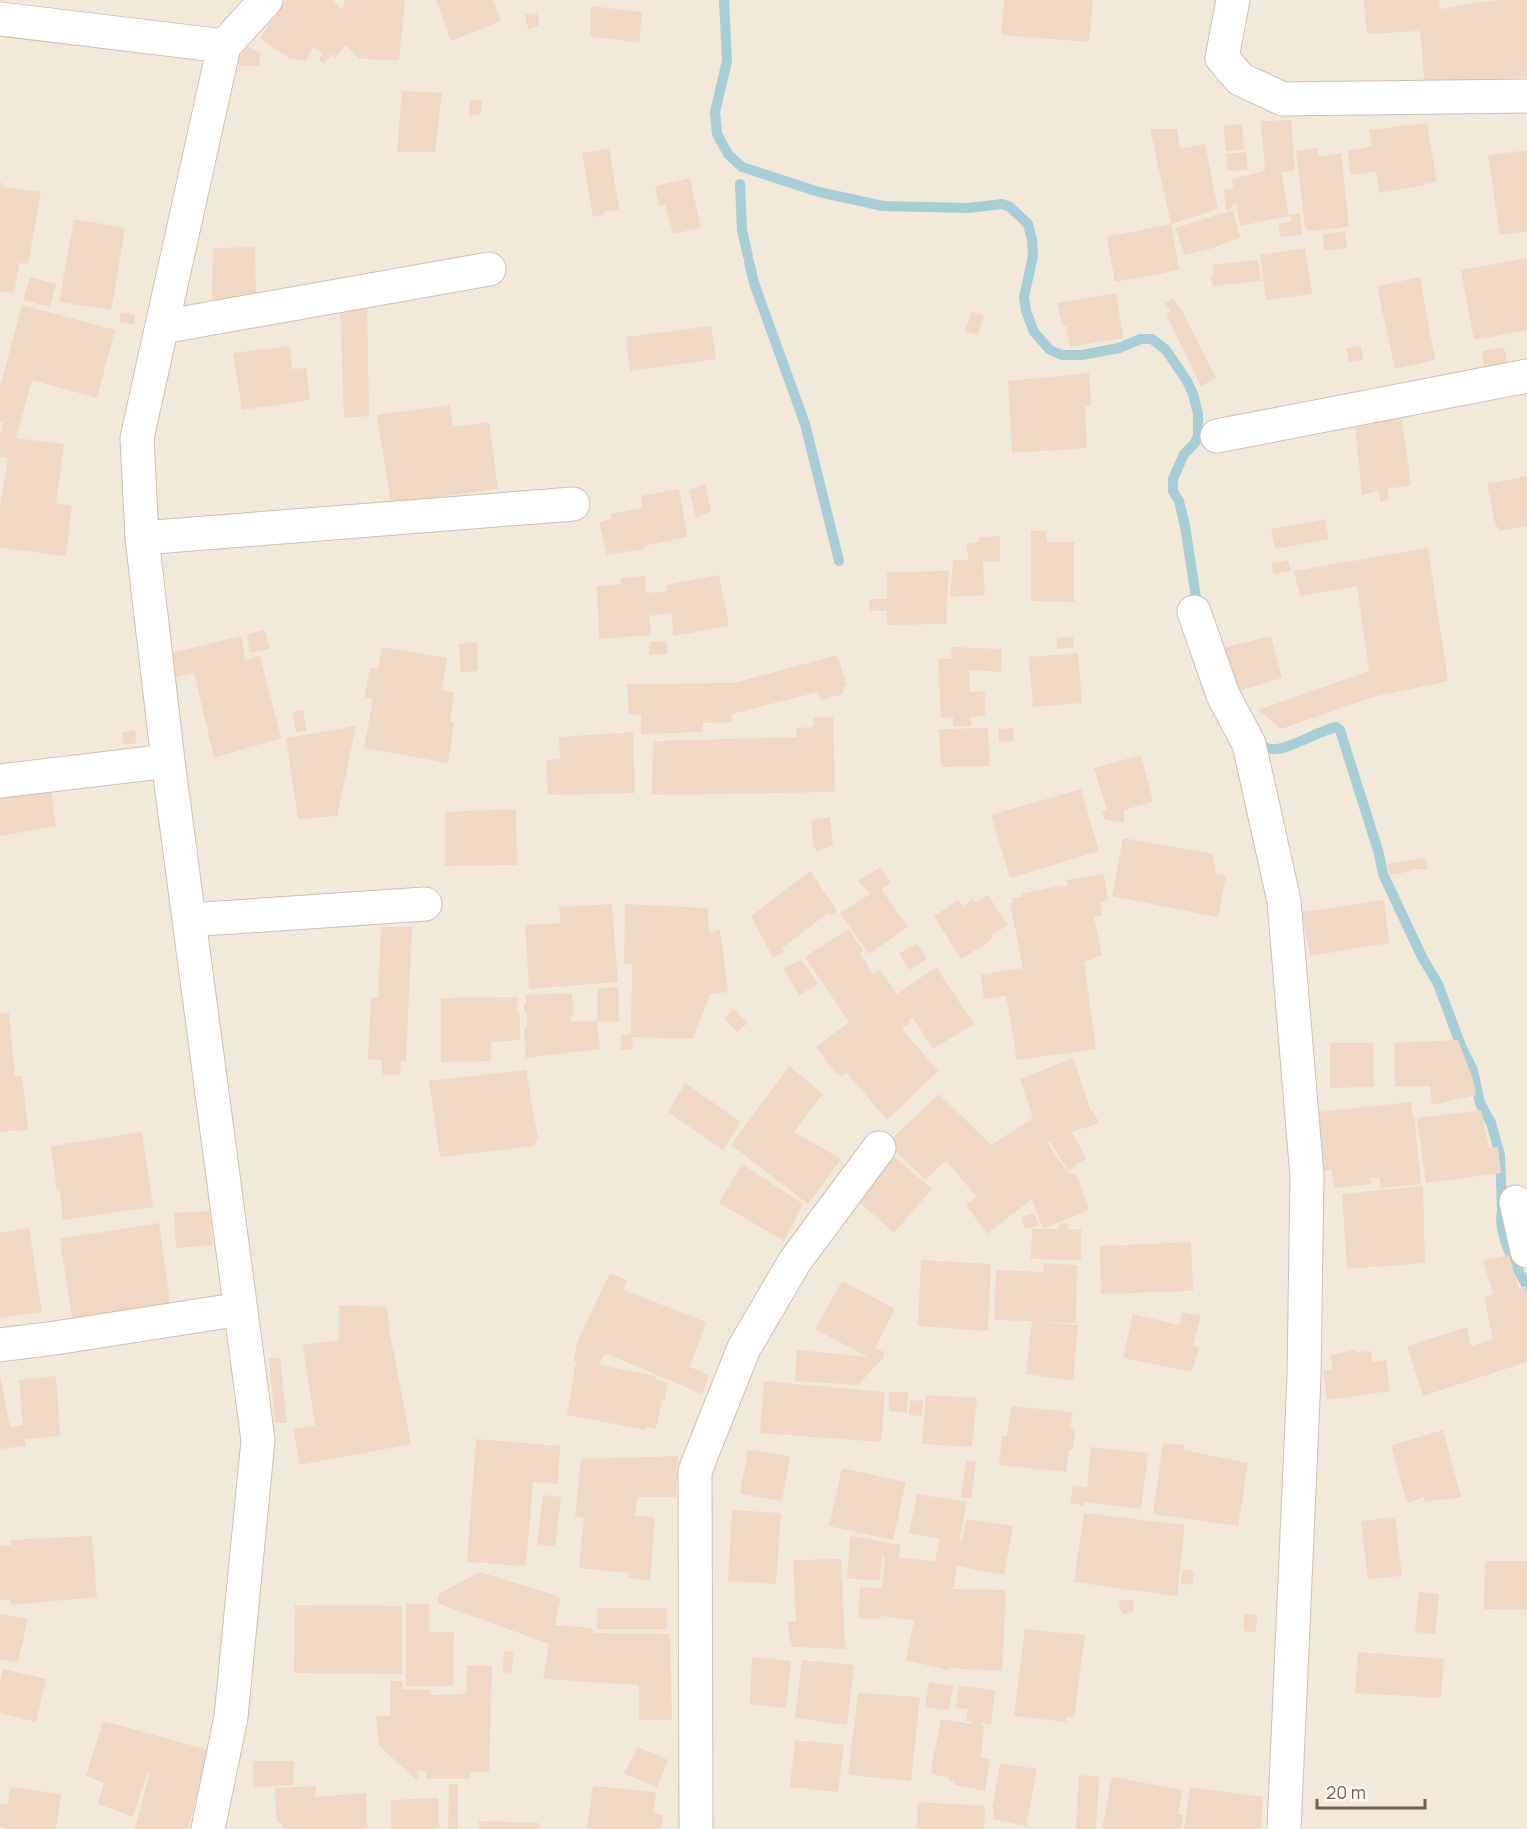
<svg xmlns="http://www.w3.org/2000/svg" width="1527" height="1829" font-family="Manrope,sans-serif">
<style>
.residential{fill:#f3e9db}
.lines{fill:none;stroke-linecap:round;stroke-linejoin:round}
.stream{stroke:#a7cdd7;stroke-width:10}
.building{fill:#f0d8c5}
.street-casing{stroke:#cebfb1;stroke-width:35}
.street{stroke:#fff;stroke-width:33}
</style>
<rect width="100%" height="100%" fill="#fcf6ec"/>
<!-- residential -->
<path class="residential" d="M0 0H1527V1829H0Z"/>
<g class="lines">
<!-- stream -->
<path class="stream" d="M724 0 727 61 715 112 717 134 728 154 742 167 819 192 883 206 968 208 1002 204 1010 207 1028 224 1032 240 1033 256 1024 297 1026 311 1034 332 1050 350 1062 355H1082L1119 348 1141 339H1152L1166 350 1187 381 1193 394 1198 414V435L1195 443 1184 454 1173 479V491L1179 501 1185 526 1198 610
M740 184 742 230 748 256
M749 262 754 283 805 424 839 561
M1254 741C1259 744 1266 749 1272 749 1287 751 1318 731 1336 727L1340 730 1379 854 1383 874 1422 957 1438 984 1461 1046 1473 1070 1480 1103 1491 1123 1500 1155 1502 1208
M1502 1211C1497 1234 1516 1267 1527 1286"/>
</g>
<!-- building -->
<path class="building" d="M285 0H333L342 10 345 0H405L399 60 360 59 345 45 335 58 331 54 324 64 319 60 322 53 313 47 306 61 290 59 260 38Z
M436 0H493L501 21 451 41Z
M1004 0H1093L1089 42 1001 35Z
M1364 0H1439L1440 9 1496 0H1527V77L1449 82 1425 86 1420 31 1367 34Z
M591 6 642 12 639 43 590 36Z
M537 13 539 26 528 29 525 15Z
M245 45 260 53 259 66H240L238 63Z
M402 91 442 93 435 152H397Z
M470 100H482L481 114 469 116Z
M1291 120 1295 171 1281 172 1289 216 1240 226 1236 203 1231 207V210H1226L1224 190 1234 189 1232 179 1265 171 1261 121Z
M1427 123 1437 182 1425 184V185L1379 193 1376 171 1350 175 1348 151 1372 146 1369 130Z
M1242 124 1244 149 1226 151 1223 126Z
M1150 129H1177L1180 149 1205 144 1218 209 1171 224Z
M1318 148 1319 157 1341 153 1349 227 1308 231 1305 226 1296 151Z
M609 149 619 209 604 212V215L593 217 582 153Z
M1527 150V232L1500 235 1488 155Z
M1246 152 1248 170 1228 171 1226 154Z
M690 178 701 228 673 234 665 204 659 206 655 186Z
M0 183H3V187L41 192 28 264 19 263 14 293 0 291Z
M1233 210 1240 237 1210 249 1184 255 1176 228Z
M1300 213 1302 235 1280 237 1279 223 1291 222 1290 215Z
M74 219 125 228 111 310 59 302Z
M1171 224 1179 270 1115 282 1107 237Z
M1345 231 1347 248 1324 251 1323 234Z
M255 247 256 298 212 299 213 248Z
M1305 248 1312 294 1266 300 1260 255Z
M1527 258V330L1474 340 1461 270Z
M1258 260 1261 281 1213 286 1211 275H1214L1213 265Z
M30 277 56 284 50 307 23 300Z
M1420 277 1435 360 1395 369 1377 286Z
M1116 293 1123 338 1070 347 1066 326 1063 327 1057 303Z
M367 297 369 416 344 418 340 301Z
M1174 298 1178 307H1180L1216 378 1201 386 1166 314 1170 311 1165 303Z
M22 305 115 330 97 398 32 380 16 438 64 444 56 504 72 505 66 556 0 548V505L8 458 0 457V437L3 423 0 422V387Z
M121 312 135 315 134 325 119 322Z
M972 312 984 315 978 335 964 331Z
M711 326 716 359 630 371 626 337Z
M290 346 292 369 306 368 310 400 242 410 233 353Z
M1361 346 1363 360 1349 362 1346 348Z
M1504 347 1508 366 1485 372 1482 351Z
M1089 373 1091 405 1085 406 1087 448 1012 453 1008 381Z
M450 405 453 427 489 422 498 489 391 503 377 415Z
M1401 413 1411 485 1388 489 1389 500 1380 502 1379 491 1362 495 1355 422Z
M1527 476V526L1499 531V527H1496L1487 484Z
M705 484 711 511 696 518 689 490Z
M679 489 687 537 644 546V549L607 555 599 522 611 519V514L642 508 641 496Z
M1325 519 1329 539 1275 549 1271 529Z
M1031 531H1046L1047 542H1074V602L1031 601Z
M1000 536V562L983 561 985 595 950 597 953 560H969L966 544 978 542 979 537Z
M1428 548 1448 681 1373 697 1281 729 1258 710 1369 671 1357 586 1300 596 1294 571Z
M1288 560 1291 571 1274 574 1271 563Z
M949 571 946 624 887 625V611H869L870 599H887V572Z
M719 575 729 626 673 636 672 613 649 616 651 635 599 639 597 586 621 584V578L645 576 646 593 667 591 666 585Z
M265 630 270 649 250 653 247 634Z
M241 636 245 660 260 656 281 738 214 758 194 673 176 677 171 653Z
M1271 636 1282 678 1232 693 1214 650Z
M1073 637 1074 647 1057 649V638Z
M667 641V654L649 655 650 642Z
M477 642 478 671 461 673 459 644Z
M382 647 447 658 442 690 454 693 450 721 454 722 448 763 364 748 373 699 365 697 370 668 378 669Z
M952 647 1002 649 1001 672 969 670 970 692 985 691V716L971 717V726H953V717L941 718 938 659H951Z
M1078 653 1082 703 1033 707 1029 657Z
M837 655 847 686 843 688V694L821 700 818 692 732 714 731 722 703 723V732L641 734V715L629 714 627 684 734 683Z
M303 710 307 731 296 732 292 712Z
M833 717 835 792 652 795 653 741 797 737 796 728 813 727 814 718Z
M356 726 337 816 298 819 286 738Z
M988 728 990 766 941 767 939 729Z
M1013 728 1014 741 999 742 998 729Z
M135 730 136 743 124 745 122 732Z
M633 732 635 793 548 795 546 760 560 759 559 737Z
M1141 755 1153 802 1124 810V823L1104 819 1102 811 1107 810 1094 768Z
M1081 789 1099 851 1010 878 991 815Z
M13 791 15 796 51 791 56 826 0 836V794Z
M516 809 517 865 445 866V812Z
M830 817 833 846 817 851 813 845 812 820Z
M1123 838 1213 854 1216 874 1226 876 1218 917 1112 896Z
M1425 858 1428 869H1411L1412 871 1390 875 1387 864Z
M880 867 891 883 881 889 908 927 869 954 840 913 870 894 858 881Z
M810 871 837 911 830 916 828 913 782 948 784 952 773 958 751 916Z
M1104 874 1108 900 1100 902 1102 915 1094 917 1102 955 1084 962 1096 1049 1017 1060 1006 996 984 999 981 975 1023 968 1010 903 1013 902 1012 898 1022 897V894L1063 885V887L1068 886 1066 880Z
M988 895 1008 925 992 935 993 938 987 943 961 959 934 916 958 900 963 906 973 899 976 902Z
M1384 900 1389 943 1310 956 1302 912Z
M612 904 618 982 529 989 525 925 561 923 559 907Z
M625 904 708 908 709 933 720 930 728 992 710 994 693 1039 632 1037 633 1049 621 1050V1035L631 1034 632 964H624Z
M381 927H412L406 1062 401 1061 400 1074 383 1075 381 1060 368 1059 371 998H378Z
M848 929 863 950 860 954 873 973 880 970 897 994 936 967 974 1024 933 1049 913 1018 909 1020 911 1023 902 1029 938 1071 887 1120 846 1072 841 1077 837 1072 835 1073 816 1047 849 1022 805 957Z
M917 944 927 959 909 970 899 953Z
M801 960 819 984 799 995 783 968Z
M618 987 619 1022 597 1021 598 988Z
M572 993 574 1015H571V1022L597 1021 600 1049 526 1058 524 1027H527V1013H524V1004H527L525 995Z
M517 997V1013H520V1040L491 1042V1061L441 1062V998Z
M733 1008 748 1023 737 1032 725 1019Z
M9 1013 15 1076H22L28 1130 0 1132V1014Z
M1458 1040 1474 1082 1476 1095 1432 1105 1430 1086 1395 1087 1394 1043Z
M1330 1043H1373L1374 1087 1330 1088Z
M1073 1058 1091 1111 1093 1110 1099 1123 1072 1132 1086 1158 1068 1171 1050 1141 1047 1142 1067 1172 1077 1176 1089 1210 1043 1229 1032 1199 987 1234 966 1205 977 1197 946 1161 925 1180 887 1143 939 1094 991 1145 1033 1118 1020 1079Z
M789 1066 823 1094 794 1132 841 1159 808 1204 731 1145Z
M526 1070 538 1139 534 1146 440 1157 429 1081Z
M685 1083 741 1122 723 1150 668 1112Z
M1411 1102 1412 1114H1414L1421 1184 1381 1188 1379 1177 1370 1178 1371 1184 1334 1188 1332 1170 1324 1171 1319 1112Z
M1481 1110 1489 1148 1498 1147 1501 1173 1426 1183 1417 1118Z
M142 1132 153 1207 63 1220 60 1191 57 1192 51 1146Z
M889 1152 932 1189 894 1233 851 1195Z
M742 1164 803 1204 784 1241 719 1203Z
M1423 1186 1425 1263 1347 1269 1342 1194Z
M209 1211 213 1245 176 1248 174 1213Z
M1034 1213 1039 1225 1025 1229 1021 1217Z
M159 1223 170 1303 72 1318 60 1239Z
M1060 1223 1069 1224 1068 1229H1081V1260L1031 1259 1032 1229H1059Z
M29 1228 42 1312 0 1318V1233Z
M1191 1242 1193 1291 1101 1294 1100 1246Z
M1509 1255 1519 1288 1525 1286 1527 1294V1362L1423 1396 1407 1346 1467 1327 1471 1346 1493 1339 1484 1297 1493 1294 1483 1260Z
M921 1260 991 1264 988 1331 918 1326Z
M1043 1263 1077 1265 1076 1323 1037 1322 1078 1325 1073 1381 1026 1374 1032 1321 994 1320 996 1270 1044 1272Z
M610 1273 627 1280 624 1290 706 1322 690 1367 709 1375 702 1394 605 1353 599 1365 656 1376 655 1379 668 1383 665 1400H662L656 1429 646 1427V1430L567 1415 576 1361 573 1362 578 1340Z
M842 1281 895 1309 875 1348 884 1352V1357L858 1385 795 1381 797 1350 868 1357 815 1329Z
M339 1305 387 1307 390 1334 411 1444 300 1465 293 1429 315 1426 303 1345 339 1340Z
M1182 1312 1201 1316 1193 1345 1199 1348 1192 1372 1123 1358 1133 1314 1179 1325Z
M1355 1350 1356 1352 1371 1351 1372 1362 1386 1360 1390 1391 1327 1400 1323 1370 1332 1369 1331 1355Z
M269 1358H280L287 1423H275Z
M0 1374 10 1427 23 1425 19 1380 56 1376 60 1436 25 1439 26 1446 0 1449Z
M764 1381 885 1392 881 1442 760 1433Z
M889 1392H908L907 1413 889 1411Z
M926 1395 977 1398 972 1447 922 1444Z
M910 1400 923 1401 922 1416 909 1415Z
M1011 1406 1073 1412 1070 1429H1075L1073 1450H1069L1066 1472 999 1465 1002 1436H1007Z
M1443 1430 1461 1497 1425 1502 1424 1497 1407 1503 1391 1445Z
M476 1439 560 1446 558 1484 533 1482 526 1566 467 1562Z
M1163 1443 1184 1445 1183 1450 1248 1463 1238 1526 1153 1514Z
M1091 1447 1148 1453 1141 1509 1085 1502V1506L1070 1503 1073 1485 1087 1488Z
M748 1450 790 1456 782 1501 740 1494Z
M678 1456 676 1497H637L635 1516 655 1517 650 1581 628 1578 629 1573 579 1568 584 1518 575 1516 581 1459Z
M966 1461 976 1462 971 1498H961Z
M842 1468 906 1482 893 1540 829 1526Z
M917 1494 967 1502 959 1541 962 1542 966 1519 1013 1526 1004 1575 957 1566 953 1589 1006 1590 1002 1671 948 1668 947 1670 906 1660 914 1620 880 1616 879 1619 858 1618 860 1587 882 1588 885 1557 882 1556 880 1580 847 1579 850 1536 900 1545 899 1558 935 1561 940 1539 909 1533Z
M543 1495 561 1497 555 1547 537 1544Z
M732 1510 781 1513 776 1584 728 1581Z
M1084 1513 1185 1525 1177 1596 1074 1582Z
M1395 1517 1402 1576 1368 1579 1361 1521Z
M92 1536 97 1597 11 1605 10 1599 0 1600V1546L11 1545V1540Z
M841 1559 845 1649 792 1647 787 1621H796L793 1560Z
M1485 1561H1527V1610L1484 1609Z
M1183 1569 1194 1571 1192 1585 1181 1583Z
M480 1572 561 1597 555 1625 592 1628 594 1633 670 1634 672 1720H639V1685L543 1679 549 1644 437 1603 439 1594Z
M1419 1592 1439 1594 1435 1634 1415 1632Z
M1120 1600H1134L1133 1612 1123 1614 1119 1608Z
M406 1604H429V1632H454L453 1686H406Z
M295 1605 402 1606V1674L294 1673Z
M597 1608H667V1629H597Z
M1244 1613 1257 1615 1256 1632 1244 1631Z
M0 1614 28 1619 18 1662 0 1659Z
M1025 1629 1085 1635 1074 1718 1066 1717V1722L1014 1716Z
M504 1651 513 1652 512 1673 503 1672Z
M1358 1652 1444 1659 1441 1698 1355 1693Z
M752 1657 791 1661 786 1708 750 1704Z
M802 1660 854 1665 847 1725 795 1718Z
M467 1665 492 1666 489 1772H470L469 1779H426V1771L418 1770 417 1780 379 1746 376 1716H390V1681H402L403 1689 430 1690 431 1695 466 1694Z
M3 1669 46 1679 36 1722 0 1713V1683Z
M929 1682 953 1686 949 1710 925 1707Z
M959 1686 995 1690 991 1724 982 1723 981 1725 984 1726 981 1758 990 1759 985 1791 954 1785V1782L949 1781V1778L932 1774 931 1770 941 1719 971 1724V1721H966L968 1709 956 1708Z
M858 1693 920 1697 911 1781 848 1775Z
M103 1721 209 1750 188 1829H135L149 1775 147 1774 133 1817 98 1804 104 1783 86 1776Z
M795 1740 844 1745 838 1792 790 1787Z
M638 1747 668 1760 657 1787 624 1774Z
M253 1761H294L293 1785 253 1787Z
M1000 1763 1037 1769 1026 1826 993 1819 994 1810 992 1809Z
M1079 1775 1099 1777 1096 1829H1076Z
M1112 1777 1183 1790 1178 1814 1183 1815 1181 1829H1102Z
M449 1784H458V1829H448Z
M316 1786 315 1797 366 1793 367 1829H286L276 1820 275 1788Z
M593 1786 656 1792 654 1813 663 1815 661 1829H587Z
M10 1787 61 1794 56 1829H4V1827H0V1803L8 1804Z
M1190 1787 1263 1797 1261 1829H1184Z
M438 1798 439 1829H391V1800Z
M918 1802 985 1806 984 1829H917Z
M479 1821 539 1823V1829H479Z"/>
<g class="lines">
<defs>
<path id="street" d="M1233 0 1222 58 1240 79 1283 99 1527 96
M0 19 224 46
M162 327 489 269
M1217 436 1527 376
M142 538 573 504
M1194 612 1223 695 1249 744 1284 901 1307 1176 1304 1377 1284 1829
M0 781 168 761
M189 920 425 904
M1516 1202 1527 1251
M0 1345 55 1338 241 1309
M208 1829 231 1717 258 1440 168 761 142 538 137 438 224 46 266 0
M696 1829 695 1471 744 1348 795 1261 879 1148"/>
</defs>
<!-- street casing -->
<use href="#street" class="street-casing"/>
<!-- street -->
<use href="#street" class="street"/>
</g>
<!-- scale -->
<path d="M1317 1799v9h108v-9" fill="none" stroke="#775f4f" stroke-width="3"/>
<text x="1326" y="1799" font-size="18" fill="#775f4f" stroke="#fefaf3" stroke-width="4.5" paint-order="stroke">20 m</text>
</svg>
